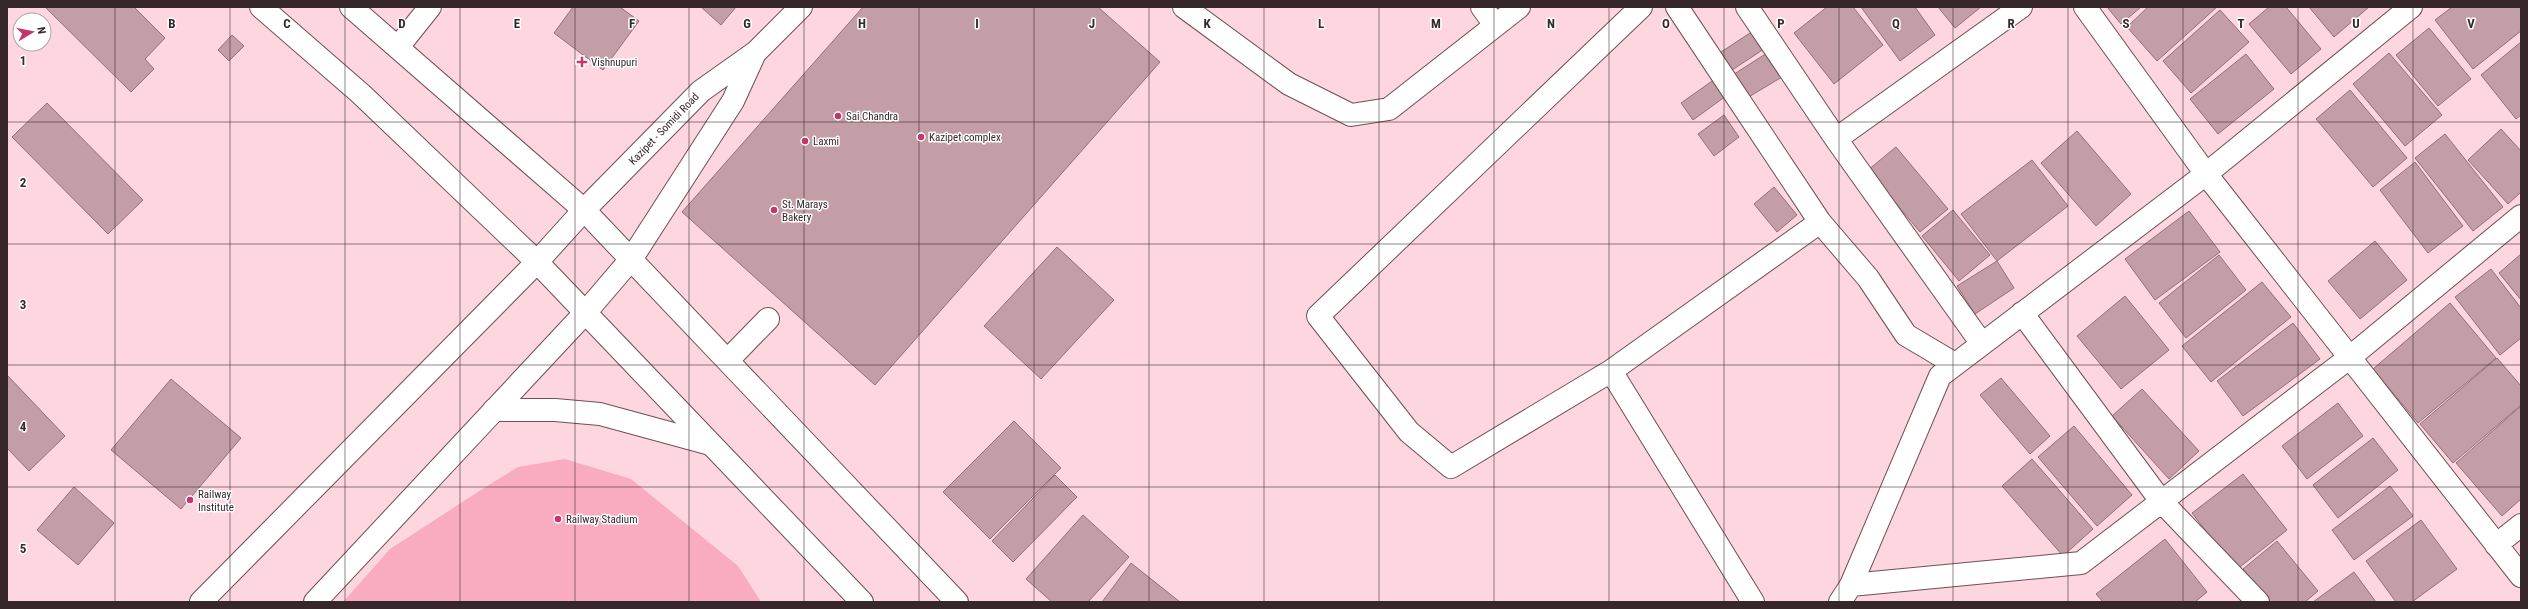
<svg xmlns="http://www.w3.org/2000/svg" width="2528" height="609" font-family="'Roboto Condensed',sans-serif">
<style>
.green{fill:#f9acc0}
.building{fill:#c39ea6;stroke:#937079}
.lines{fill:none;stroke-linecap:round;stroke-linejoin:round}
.minor-casing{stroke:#704f57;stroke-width:24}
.major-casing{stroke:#704f57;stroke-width:24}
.highway-casing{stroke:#704f57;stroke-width:24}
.minor{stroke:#fff;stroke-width:22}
.major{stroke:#fff;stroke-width:22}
.highway{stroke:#fff;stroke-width:22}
.grid{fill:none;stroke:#35272a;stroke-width:1;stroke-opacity:0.55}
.poi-dot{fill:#c3376c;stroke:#fff;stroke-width:1.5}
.labels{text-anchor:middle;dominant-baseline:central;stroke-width:3;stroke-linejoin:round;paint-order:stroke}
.poi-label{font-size:11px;fill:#35272a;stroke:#fff;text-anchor:start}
.street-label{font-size:11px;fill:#35272a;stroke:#fff}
.grid-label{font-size:13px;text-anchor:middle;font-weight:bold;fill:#35272a;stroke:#fff;stroke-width:3;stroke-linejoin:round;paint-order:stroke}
</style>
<rect width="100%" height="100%" fill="#fdd6df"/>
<!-- green -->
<path class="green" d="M565 459 631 479 738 566 761 602H343L390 549 484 488 518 467Z"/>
<!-- building -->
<path class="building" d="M45 7H134L165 38 145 59 154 69 131 92Z
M573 7H620L639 21 603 70 554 33Z
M701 7H736L721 25Z
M863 7H1098L1160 62 875 385 682 212Z
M1827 7H1853L1883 45 1834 84 1794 33Z
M1861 7H1915L1935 35 1900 61Z
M1938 7H1981L1955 28Z
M2107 7H2141L2121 24Z
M2148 7H2217L2157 61 2127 27Z
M2269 7H2286L2321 49 2291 74 2249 24Z
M2309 7H2369L2334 37Z
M2452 7H2521V31L2473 69 2435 20Z
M2220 10 2249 42 2191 93 2163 61Z
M2429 28 2471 79 2438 106 2396 55Z
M1753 31 1764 49 1729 72 1718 54Z
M232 35 244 46 229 61 218 50Z
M2521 42V115L2516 119 2481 75Z
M1767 53 1782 77 1742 101 1728 78Z
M2389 53 2442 115 2405 146 2353 84Z
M2246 54 2274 89 2218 134 2190 99Z
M1715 79 1726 96 1693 120 1681 103Z
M2350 90 2407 158 2373 187 2316 119Z
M47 103 143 200 108 234 12 137Z
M1724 115 1739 137 1714 156 1698 134Z
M2501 129 2521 151V192L2508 204 2468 160Z
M2077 131 2131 194 2096 226 2041 163Z
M2445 134 2503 207 2473 231 2415 158Z
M1896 147 1948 209 1920 232 1868 170Z
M2032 160 2068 206 1997 261 1961 214Z
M2415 162 2463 226 2428 253 2380 190Z
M1774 187 1797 215 1777 232 1754 204Z
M1953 210 1990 255 1959 281 1922 236Z
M2189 211 2220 252 2155 300 2125 259Z
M2375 241 2407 280 2360 319 2328 281Z
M1057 247 1114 300 1041 379 984 326Z
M2521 254V300L2499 273Z
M2219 255 2246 290 2186 338 2159 303Z
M1997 261 2014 288 1975 314 1957 286Z
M2491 269 2521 308V338L2500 355 2455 297Z
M2262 282 2291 317 2211 382 2182 346Z
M2125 296 2169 350 2121 389 2077 336Z
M2450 303 2496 358 2418 423 2373 369Z
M2293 323 2320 359 2243 416 2217 381Z
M2497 358 2521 386V405L2453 463 2420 424Z
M7 375 65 436 29 471 7 448Z
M2001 378 2050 436 2030 454 1980 395Z
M171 379 241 438 181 509 111 450Z
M2142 389 2199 451 2169 479 2112 416Z
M2338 403 2363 436 2307 479 2282 446Z
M2521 406V499L2502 516 2456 463Z
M1014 421 1061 468 990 539 943 492Z
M2074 426 2132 495 2097 526 2038 457Z
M2373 438 2398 470 2338 518 2313 485Z
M2032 459 2093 529 2063 556 2002 486Z
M2243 474 2287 530 2236 570 2192 513Z
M1055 475 1077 497 1013 562 992 541Z
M2390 486 2413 516 2354 560 2332 530Z
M74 487 114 523 78 565 37 530Z
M1083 515 1129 557 1088 602H1052L1026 579Z
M2421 520 2457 569 2412 602H2396L2366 561Z
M2165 539 2207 592 2195 602H2103L2096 594Z
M2277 541 2318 591 2305 602H2270L2243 569Z
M1131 563 1180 602H1102Z
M2354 572 2376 602H2313Z"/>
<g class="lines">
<defs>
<path id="minor" d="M1184 7 1289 84 1351 115 1389 109 1519 7
M1482 7 1495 25
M1641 7 1318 316 1409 432 1451 467 1611 371 1820 222
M1677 7 1820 222 1868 278 1906 335 1955 364
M1747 7 1836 139 1982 344
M2085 7 2206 174 2521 576
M2411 7 2206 174 1940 376 1851 585 2081 563 2349 358 2521 216
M398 47 430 7
M1836 139 2021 7
M2022 313 2161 501 2258 602
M728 360 768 319
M1611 371 1753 602
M2496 545 2521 525
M201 602 537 262 584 210 701 91 756 52 801 7
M315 602 585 313 632 258 733 101 755 53
M1840 602 1851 585"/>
<path id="major" d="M261 7 361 94 537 262 862 602
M351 7 584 210 957 602"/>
<path id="highway" d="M494 410H555L600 414 710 444"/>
</defs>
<!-- minor casing -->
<use href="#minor" class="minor-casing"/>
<!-- major casing -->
<use href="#major" class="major-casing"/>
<!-- highway casing -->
<use href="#highway" class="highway-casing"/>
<!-- minor -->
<use href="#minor" class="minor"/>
<!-- major -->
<use href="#major" class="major"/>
<!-- highway -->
<use href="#highway" class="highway"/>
</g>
<!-- grid -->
<path class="grid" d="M115 7V602M230 7V602M345 7V602M460 7V602M575 7V602M689 7V602M804 7V602M919 7V602M1034 7V602M1149 7V602M1264 7V602M1379 7V602M1494 7V602M1609 7V602M1724 7V602M1839 7V602M1953 7V602M2068 7V602M2183 7V602M2298 7V602M2413 7V602M7 122H2521M7 244H2521M7 365H2521M7 487H2521"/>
<!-- markers -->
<g class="poi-dot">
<path d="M580 56h4v4h4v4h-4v4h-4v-4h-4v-4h4z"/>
<circle cx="838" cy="116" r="4"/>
<circle cx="921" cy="137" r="4"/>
<circle cx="805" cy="141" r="4"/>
<circle cx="774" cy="210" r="4"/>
<circle cx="190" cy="500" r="4"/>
<circle cx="558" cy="519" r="4"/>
</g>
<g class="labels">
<!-- poi labels -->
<g class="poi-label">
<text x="591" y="62">Vishnupuri</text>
<text x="846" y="116">Sai Chandra</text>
<text x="929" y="137">Kazipet complex</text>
<text x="813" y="141">Laxmi</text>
<text x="782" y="204">St. Marays<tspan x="782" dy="13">Bakery</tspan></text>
<text x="198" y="494">Railway<tspan x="198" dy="13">Institute</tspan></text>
<text x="566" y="519">Railway Stadium</text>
</g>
<!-- street labels -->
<g class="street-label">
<text transform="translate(664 129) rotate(-46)">Kazipet - Somidi Road</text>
</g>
</g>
<g class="grid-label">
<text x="172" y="28">B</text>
<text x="287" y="28">C</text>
<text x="402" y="28">D</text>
<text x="517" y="28">E</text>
<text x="632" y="28">F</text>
<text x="747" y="28">G</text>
<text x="862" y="28">H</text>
<text x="977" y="28">I</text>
<text x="1092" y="28">J</text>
<text x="1207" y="28">K</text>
<text x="1321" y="28">L</text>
<text x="1436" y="28">M</text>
<text x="1551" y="28">N</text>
<text x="1666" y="28">O</text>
<text x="1781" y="28">P</text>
<text x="1896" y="28">Q</text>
<text x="2011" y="28">R</text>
<text x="2126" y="28">S</text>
<text x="2241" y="28">T</text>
<text x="2356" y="28">U</text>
<text x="2471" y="28">V</text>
<text x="23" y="65">1</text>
<text x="23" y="187">2</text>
<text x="23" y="309">3</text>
<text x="23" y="431">4</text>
<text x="23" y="553">5</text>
</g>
<!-- border -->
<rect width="2528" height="609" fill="none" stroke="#35272a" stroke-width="16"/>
<!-- north arrow -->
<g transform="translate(32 32) rotate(80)"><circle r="19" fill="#ffffff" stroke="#aea9aa"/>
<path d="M0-3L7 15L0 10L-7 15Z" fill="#c3376c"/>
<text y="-6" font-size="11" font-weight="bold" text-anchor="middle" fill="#35272a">N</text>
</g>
</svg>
